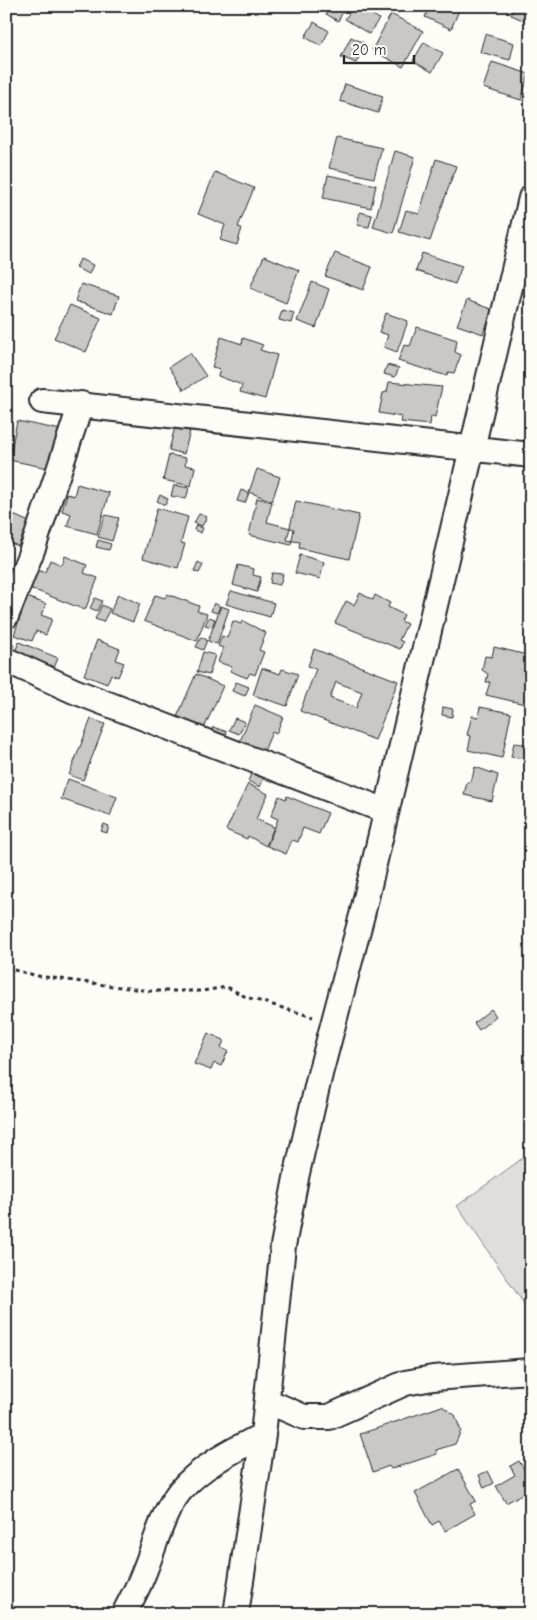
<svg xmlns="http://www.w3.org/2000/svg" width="537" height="1620" font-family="'Comic Neue',sans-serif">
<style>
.green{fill:#dfdeda;stroke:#858482}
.building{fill:#c9c8c4;stroke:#2b2b2b;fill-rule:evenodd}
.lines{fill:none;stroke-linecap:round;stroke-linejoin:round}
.street-casing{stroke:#2b2b2b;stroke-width:28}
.path{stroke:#2b2b2b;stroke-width:3;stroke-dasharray:4 4;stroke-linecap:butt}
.street{stroke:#fdfcf7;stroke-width:24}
</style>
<rect width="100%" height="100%" fill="#fdfcf7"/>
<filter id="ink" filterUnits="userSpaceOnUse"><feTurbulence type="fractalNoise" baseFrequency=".02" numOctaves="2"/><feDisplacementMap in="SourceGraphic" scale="10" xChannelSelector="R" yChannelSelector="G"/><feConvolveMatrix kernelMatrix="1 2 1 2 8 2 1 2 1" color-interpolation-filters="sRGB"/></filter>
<g filter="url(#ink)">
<!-- green -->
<path class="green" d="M531 1152V1314L457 1206Z"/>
<!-- building -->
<path class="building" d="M331 6 345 8 338 21 326 14Z
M354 6H360L379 19 369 34 345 19Z
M430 6H461L451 29 425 17Z
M515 6H531L530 23 511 15Z
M391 14 423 31 403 67 372 50Z
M314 22 329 31 321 46 305 37Z
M485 34 514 43 510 60 480 52Z
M351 37 366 44 356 63 341 57Z
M424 42 443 53 432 72 413 61Z
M492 62 529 74 521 100 483 88Z
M345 84 383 96 378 113 340 101Z
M337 138 382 148 374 178 329 168Z
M395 151 415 157 393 233 373 227Z
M436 159 456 166 430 241 399 232 406 210 419 214Z
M215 172 254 188 238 227 242 228 237 245 220 240 225 225 198 214Z
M328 175 376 185 371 208 323 198Z
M360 212 372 215 369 227 357 225Z
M335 253 372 267 363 290 325 276Z
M422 253 462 266 455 284 416 271Z
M264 256 299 270 286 303 250 288Z
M80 259 93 265 89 274 76 268Z
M312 282 329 289 316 328 297 321Z
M81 284 119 296 113 314 75 301Z
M467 300 493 310 483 334 457 325Z
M70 305 101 318 86 352 54 338Z
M282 310 294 313 291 323 279 320Z
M386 313 408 321 397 352 384 347 388 335 379 332Z
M417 327 457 340 455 352 461 355 454 373 448 372 447 376 398 361 404 345 410 346Z
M221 337 242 344 243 338 263 345 260 350 277 355 265 399 240 392 242 385 218 376 220 369 212 367Z
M190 353 206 376 184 390 169 367Z
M387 365 399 368 395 377 384 374Z
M389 382 442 387 435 417 431 416 430 425 401 422 402 417 379 413 383 393 387 392Z
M17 421 61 430 53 469 9 460Z
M175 427 190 431 184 454 169 450Z
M169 455 186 458 185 465 195 467 191 486 163 480Z
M257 469 280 477 272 501 249 492Z
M77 484 109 493 97 534 67 526 71 514 62 511 67 494 74 496Z
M174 485 189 488 186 499 171 496Z
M241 490 249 493 245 503 237 501Z
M160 495 168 499 165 505 157 501Z
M257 498 272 502 267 522 294 529 291 545 249 535Z
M296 501 359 515 349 559 299 548 300 542 287 540Z
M157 508 188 517 181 543 185 544 178 568 143 558Z
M7 512 29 522 18 546 6 541Z
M199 514 207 517 202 526 194 523Z
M105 515 119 518 112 541 98 537Z
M196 525 203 528 201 533 194 530Z
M98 540 111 544 109 550 96 547Z
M300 555 324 562 320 579 295 573Z
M65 556 87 565 84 573 98 578 85 610 27 587 34 570 45 572 50 560 62 565Z
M198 562 203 565 199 573 194 571Z
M238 565 254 569 253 575 261 577 257 592 233 585Z
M272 573 283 574 280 585 270 583Z
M231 591 274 603 270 617 226 604Z
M360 593 373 600 375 595 390 603 388 607 404 615 401 621 407 624 399 640 403 642 400 649 335 623 346 601 354 605Z
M118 594 140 604 133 622 110 613Z
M167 594 199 606 197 611 207 614 197 641 144 621 155 595 165 598Z
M27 597 46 604 41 615 52 619 46 635 36 631 32 641 14 635Z
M95 598 102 601 97 611 90 608Z
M214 603 220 606 217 613 211 611Z
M102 605 110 609 103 622 95 619Z
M221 606 229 609 217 644 208 641Z
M209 617 215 619 212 627 205 625Z
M233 621 241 624 243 621 266 633 259 650 264 652 255 675 250 673 247 678 230 671 232 667 218 662 223 648 218 646 222 636 227 638Z
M201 637 207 640 203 650 196 647Z
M97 640 120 649 116 660 124 663 118 677 111 674 107 684 84 675Z
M7 642 14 645 10 655 6 653Z
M19 642 58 658 52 673 13 657Z
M494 647 531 656 525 687 528 688 525 704 486 695 490 682H486L488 674 482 670 485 656 492 657Z
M314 649 398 681 375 740 300 711 316 669 308 666ZM336 682 362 692 356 708 330 698Z
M203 652 215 655 209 675 197 672Z
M262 668 280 674 282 669 298 674 287 706 253 695Z
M196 674 223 686 201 735 174 724Z
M236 682 249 687 245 696 232 691Z
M255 705 283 717 276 734 272 732 264 751 240 741Z
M443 707 453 709 452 717 442 715Z
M480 707 511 713 502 758 468 750 471 736 467 735 472 716 478 717Z
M235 718 245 722 239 734 229 730Z
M91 719 105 724 83 780 69 775Z
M213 727 227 732 223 742 210 736Z
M514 743 531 745V760L511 757Z
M475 767 498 775 492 801 464 795 467 782H471Z
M252 772 264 778 260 787 248 781Z
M68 779 117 797 110 816 61 799Z
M248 784 268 794 256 819 274 827 266 846 248 836 247 839 226 830Z
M279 796 286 799 287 796 328 813 319 834 303 828 298 842 292 840 286 854 267 846 278 819 271 816Z
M104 824 109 826 107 833 101 831Z
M491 1009 496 1016 479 1030 474 1023Z
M208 1033 224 1040 221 1048 228 1051 221 1066 214 1063 211 1070 194 1064Z
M442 1406 455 1415 461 1431 455 1444 436 1450 437 1454 391 1469 389 1466 373 1472 360 1434Z
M519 1461 531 1481V1489L506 1503 496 1486 515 1475 510 1466Z
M458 1469 476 1501 470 1504 475 1514 445 1531 439 1521 432 1525 415 1493Z
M488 1471 494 1483 484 1488 479 1475Z"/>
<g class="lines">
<defs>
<path id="street" d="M42 401 531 455
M6 616 34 545 81 404
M6 660 74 691 386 811
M267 1401 304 1417H329L405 1383 433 1378 531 1371
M124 1614C131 1600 139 1586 144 1572 155 1546 162 1513 180 1491 201 1466 234 1450 263 1435
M236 1614 263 1435 283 1246 297 1173 320 1074 362 915 531 198"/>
</defs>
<!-- street casing -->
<use href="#street" class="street-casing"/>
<!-- path -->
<path class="path" d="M6 968 38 976 150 991H202L227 987 246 997 313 1017"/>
<!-- street -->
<use href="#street" class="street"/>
</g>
</g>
<!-- margin -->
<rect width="537" height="1620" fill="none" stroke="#fdfcf7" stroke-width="25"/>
<rect x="12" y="12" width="512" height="1595" fill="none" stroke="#2b2b2b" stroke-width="2" filter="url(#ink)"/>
<!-- scale -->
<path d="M344 55v8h70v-8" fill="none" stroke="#2b2b2b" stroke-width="2.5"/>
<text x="352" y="55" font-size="15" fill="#2b2b2b" stroke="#fdfcf7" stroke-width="4" paint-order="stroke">20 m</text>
</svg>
